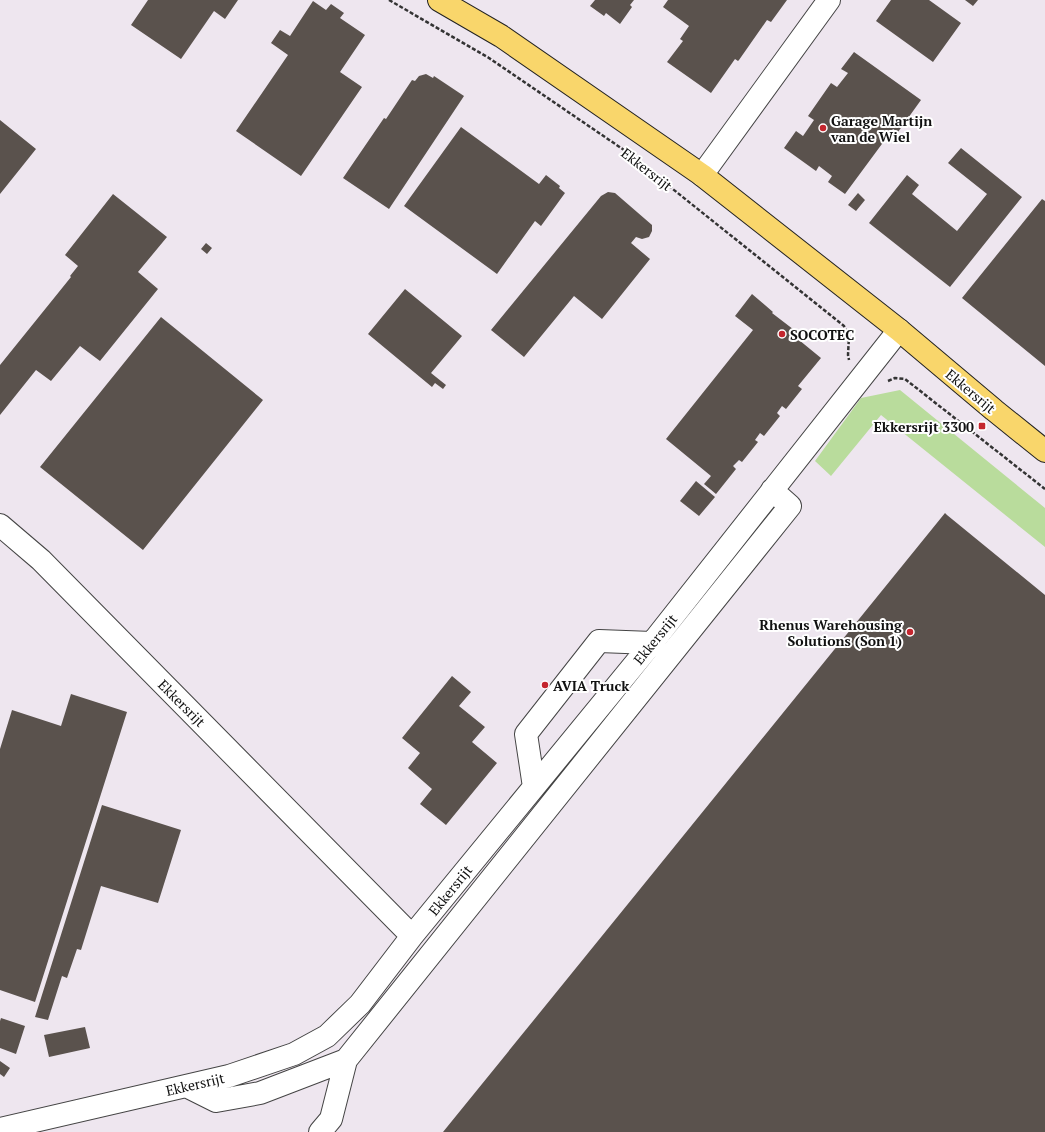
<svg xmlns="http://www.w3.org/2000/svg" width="1045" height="1132" font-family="'PT Serif',serif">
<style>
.industrial{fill:#eee6ef}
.forest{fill:#b9dc9c}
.building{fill:#5a524d}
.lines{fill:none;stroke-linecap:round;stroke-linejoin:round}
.minor-casing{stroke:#444;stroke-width:24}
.major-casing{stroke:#222;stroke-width:24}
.path{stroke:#333;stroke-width:2.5;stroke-dasharray:4 2;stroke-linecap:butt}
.minor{stroke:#fff;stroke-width:22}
.major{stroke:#f9d66b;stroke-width:22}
.poi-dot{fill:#c4262e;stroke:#fff;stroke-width:1.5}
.labels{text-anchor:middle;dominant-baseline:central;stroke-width:4;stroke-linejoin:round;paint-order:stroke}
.poi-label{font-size:14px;font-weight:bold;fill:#111;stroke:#fff;text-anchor:start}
.street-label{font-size:14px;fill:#111;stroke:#fff}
</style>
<rect width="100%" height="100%" fill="#fffdf5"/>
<!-- industrial -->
<path class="industrial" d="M0 0H1045V1132H0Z"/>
<!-- forest -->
<path class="forest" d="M900 390 1045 508V547L881 415 831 476 815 461 861 398Z"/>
<!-- building -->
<path class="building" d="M148 0H238L225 19 214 11 181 59 131 25Z
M595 0H634L630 5 632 7 620 24 606 13 604 16 590 6Z
M668 0H787L771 22 767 20 739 60 738 61 735 59 711 93 667 62 683 41 680 39 689 26 663 7Z
M891 0H929L961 23 933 62 876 21Z
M965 0H978L973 6Z
M313 1 326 10 331 4 344 13 340 18 365 35 340 72 362 87 301 176 236 131 288 55 271 43 280 30 290 36Z
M854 52 921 100 898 132 893 129 845 194 828 182 832 176 819 166 816 171 784 148 796 131 803 136 814 120 808 116 831 83 837 87 848 73 841 69Z
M426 74 433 78 434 76 464 96 389 209 343 178 384 118 386 119 412 80 415 81 419 76Z
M0 120 36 149 0 194Z
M461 127 539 184 546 175 560 186 559 188 565 193 541 226 535 221 497 274 404 206Z
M961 148 1022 197 950 287 869 223 907 175 919 185 912 194 957 231 987 194 948 163Z
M608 192 615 193 652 225V231L649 237 642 239 636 237 631 243 650 259 602 319 574 296 524 357 491 330 601 196Z
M858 193 865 200 856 211 848 205Z
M113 194 167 237 138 272 158 289 100 361 80 346 51 381 36 370 0 415V365L71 277 70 276 78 266 65 255Z
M1042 199 1045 201V366L962 298Z
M206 243 212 248 207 254 201 249Z
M405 289 462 336 431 373 446 385 443 389 435 383 432 387 368 334Z
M752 294 773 312 772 313 802 336 799 340 821 358 798 386 802 389 786 409 782 406 777 413 780 416 764 436 760 433 755 440 758 442 742 462 739 460 733 466 736 469 716 494 704 484 711 476 666 439 753 330 735 316Z
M161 317 263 400 143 550 40 467Z
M696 481 715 497 699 516 680 501Z
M945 513 947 515 1045 595V1132H443Z
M452 676 471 692 459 706 485 727 472 742 497 763 446 825 420 804 432 789 408 768 420 753 402 738Z
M71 694 127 712 35 1002 0 990V749L12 710 61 726Z
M102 805 181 830 158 903 101 886 81 950 77 949 67 978 62 976 48 1020 35 1017Z
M1 1018 25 1026 16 1054 0 1048V1021Z
M85 1027 90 1048 49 1057 44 1035Z
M0 1061 10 1068 4 1077 0 1074Z"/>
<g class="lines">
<defs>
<path id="minor" d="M702 175 829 0
M0 525 41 560 412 936
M534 787 526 734 599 641 652 643
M186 1086 216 1101 260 1093 346 1060
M0 1129 229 1076 294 1054 327 1036 360 1004 412 936 652 643 899 330
M320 1132 331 1119 346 1060 790 506 772 490"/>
<path id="major" d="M439 0 501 36 702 175 899 330 994 410 1045 451"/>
</defs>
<!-- minor casing -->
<use href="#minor" class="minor-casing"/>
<!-- major casing -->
<use href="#major" class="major-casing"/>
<!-- path -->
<path class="path" d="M389 0 489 58 624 150 844 326 849 336 848 355 849 360
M888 381 895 378 905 379 1045 489"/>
<!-- minor -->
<use href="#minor" class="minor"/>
<!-- major -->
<use href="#major" class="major"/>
</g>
<!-- markers -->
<g class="poi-dot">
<circle cx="823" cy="128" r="4"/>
<circle cx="782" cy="334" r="4"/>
<rect x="978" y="422" width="8" height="8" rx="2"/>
<circle cx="910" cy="632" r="4"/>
<circle cx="545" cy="685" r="4"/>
</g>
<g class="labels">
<!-- poi labels -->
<g class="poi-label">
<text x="831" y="120">Garage Martijn<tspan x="831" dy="16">van de Wiel</tspan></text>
<text x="790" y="334">SOCOTEC</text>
<text x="974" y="426" text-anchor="end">Ekkersrijt 3300</text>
<text x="902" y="624" text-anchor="end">Rhenus Warehousing<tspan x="902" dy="16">Solutions (Son 1)</tspan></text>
<text x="553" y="685">AVIA Truck</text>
</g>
<!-- street labels -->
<g class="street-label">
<text transform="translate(647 169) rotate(38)">Ekkersrijt</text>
<text transform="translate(971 391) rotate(40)">Ekkersrijt</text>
<text transform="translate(655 639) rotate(-51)">Ekkersrijt</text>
<text transform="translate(182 703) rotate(45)">Ekkersrijt</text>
<text transform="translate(450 890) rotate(-51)">Ekkersrijt</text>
<text transform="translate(195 1084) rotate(-13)">Ekkersrijt</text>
</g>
</g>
</svg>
